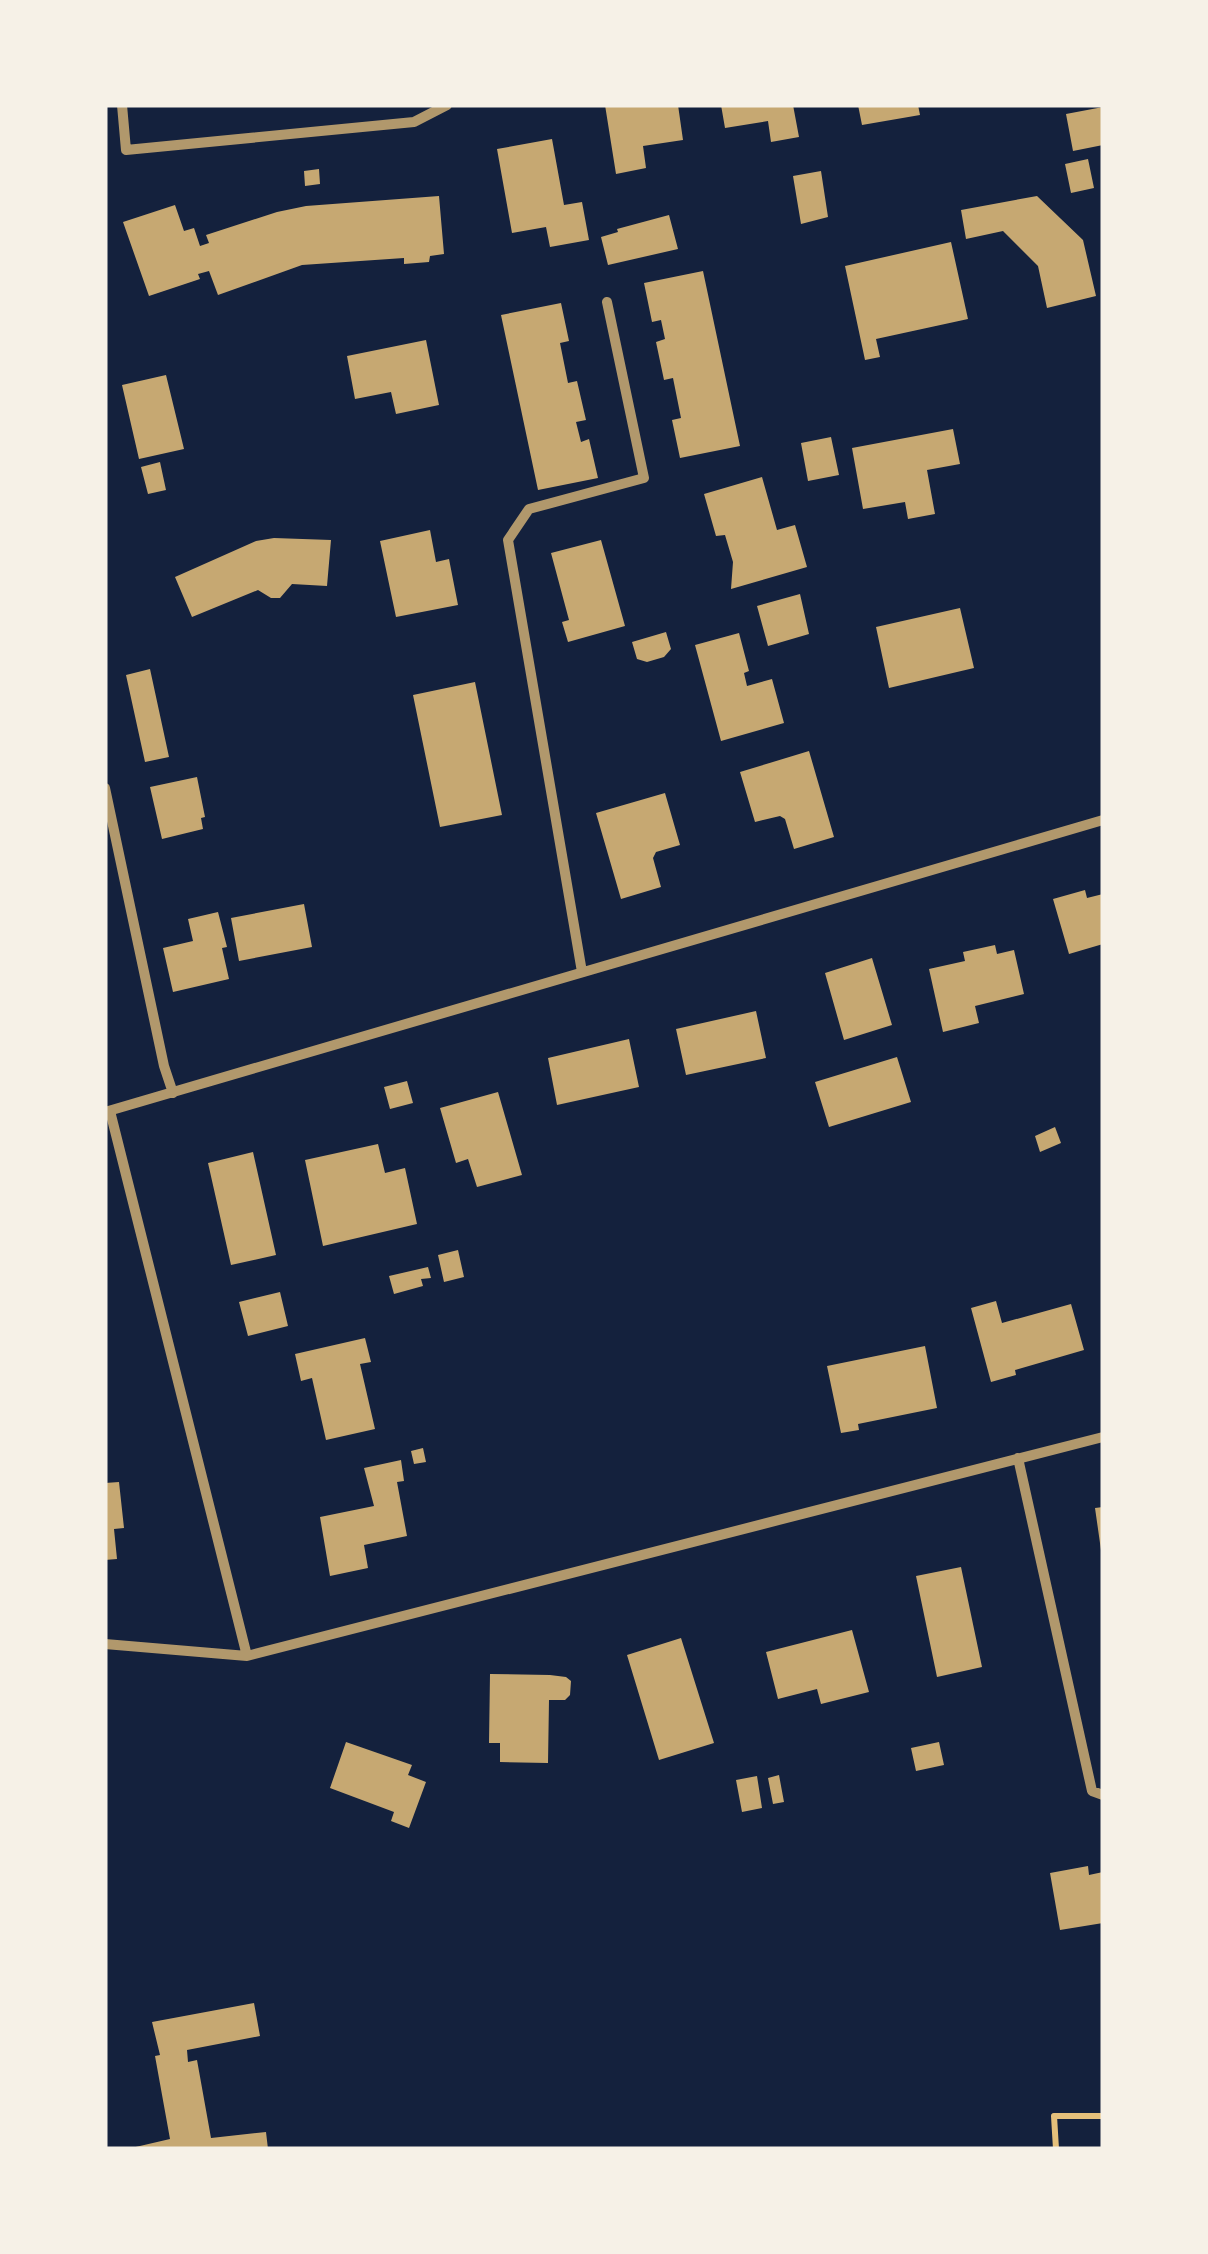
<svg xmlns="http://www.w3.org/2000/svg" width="1208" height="2254" font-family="'Titillium Web',sans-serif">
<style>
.building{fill:#c6a872}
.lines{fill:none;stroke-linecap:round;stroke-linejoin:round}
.path{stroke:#e5c07b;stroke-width:6}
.minor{stroke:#b1986c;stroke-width:10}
</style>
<rect width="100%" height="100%" fill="#14213d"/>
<!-- building -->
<path class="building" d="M605 105H678L683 140 643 146 646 168 616 174Z
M721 105H793L799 137 771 142 768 121 725 128Z
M858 105H918L920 115 862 125Z
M1103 107V145L1073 151 1066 114Z
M552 139 564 205 582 202 589 240 550 247 546 227 512 233 497 149Z
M1088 159 1094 188 1071 193 1065 164Z
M319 169 320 184 305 186 304 171Z
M821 171 828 217 801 224 793 176Z
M439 196 444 254 430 256 429 262 404 264V258L302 265 218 295 209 271 198 274 200 279 149 296 123 222 175 205 184 231 194 228 200 246 209 243 206 235 277 212 306 206Z
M1037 196 1083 240 1096 296 1047 308 1038 266 1003 231 966 239 961 210Z
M669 215 678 249 608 265 601 237 618 232 617 229Z
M951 242 968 319 876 339 880 357 865 360 845 266Z
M703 271 740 446 680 458 672 420 681 418 673 378 664 380 656 342 665 339 661 320 652 322 644 283Z
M561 303 569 341 560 343 568 383 577 381 586 420 576 422 581 442 589 439 598 478 538 490 501 315Z
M426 340 439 405 396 414 391 392 355 399 347 356Z
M166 375 184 449 139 459 122 385Z
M953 429 960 464 927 470 935 514 908 519 905 502 863 509 852 448Z
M831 437 839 475 808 481 801 443Z
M160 462 166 490 148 494 141 467Z
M762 477 777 530 795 525 807 567 731 589 733 562 725 535 716 536 704 494Z
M430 530 436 562 449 559 458 605 396 617 380 541Z
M274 538 331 540 327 586 292 584 280 598H271L258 590 192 617 175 577 256 541Z
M601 540 625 626 568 642 562 622 569 620 551 553Z
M800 594 809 634 768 646 757 606Z
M960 608 974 668 889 688 876 627Z
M666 632 671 649 664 657 647 662 637 659 632 642Z
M739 633 749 671 744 673 747 686 772 679 784 723 721 741 695 645Z
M150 669 169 757 145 762 126 675Z
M475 682 502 815 440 827 413 695Z
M809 751 834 837 794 849 785 819 780 816 755 822 740 772Z
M197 777 205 817 201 818 203 829 162 839 150 787Z
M665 793 680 845 656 852 653 858 661 887 621 899 596 813Z
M1085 890 1087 898 1103 894V944L1069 954 1053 899Z
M304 904 312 947 239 961 231 918Z
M218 912 227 947 222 948 229 979 173 992 163 948 193 941 188 919Z
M995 945 997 954 1014 950 1024 994 975 1006 979 1023 943 1032 929 969 965 961 963 952Z
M872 958 892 1025 844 1040 825 973Z
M756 1011 766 1058 686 1075 676 1029Z
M629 1039 639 1087 557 1105 548 1058Z
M897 1057 911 1102 829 1127 815 1082Z
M407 1081 413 1103 390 1109 384 1087Z
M498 1092 522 1175 477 1187 468 1159 456 1163 440 1108Z
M1055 1127 1061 1143 1040 1152 1035 1136Z
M378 1144 385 1173 405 1168 417 1224 323 1246 305 1160Z
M253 1152 276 1255 231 1265 208 1163Z
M458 1250 464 1277 444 1282 438 1255Z
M428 1267 431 1278 421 1279 423 1286 394 1294 389 1276Z
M280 1292 288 1326 248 1336 239 1302Z
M996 1301 1002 1323 1071 1304 1084 1350 1015 1370 1016 1375 991 1382 971 1308Z
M365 1338 371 1362 360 1364 375 1429 326 1440 312 1378 301 1381 295 1354Z
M925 1346 937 1408 858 1424 859 1430 841 1433 827 1366Z
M423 1448 426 1462 414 1464 411 1451Z
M401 1460 404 1481 397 1482 407 1536 364 1545 368 1568 330 1576 320 1517 374 1506 364 1468Z
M119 1482 124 1528 114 1529 117 1559 105 1560V1483Z
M1103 1507V1550H1101L1095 1508Z
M961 1567 982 1667 937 1677 916 1576Z
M852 1630 869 1692 821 1704 817 1689 778 1699 766 1652Z
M681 1638 714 1743 659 1760 627 1655Z
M490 1674 550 1675 566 1677 571 1681 570 1695 565 1700H549L548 1763 500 1762V1743H489Z
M346 1742 412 1765 408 1775 426 1782 409 1828 391 1821 394 1812 330 1788Z
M939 1742 944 1765 916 1771 911 1748Z
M779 1775 784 1802 773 1804 768 1778Z
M757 1776 762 1808 742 1812 736 1780Z
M1088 1866 1089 1875 1103 1872V1923L1060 1930 1050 1873Z
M254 2003 260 2036 187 2050 188 2062 197 2060 211 2138 266 2132 268 2149H127L170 2139 155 2056 160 2055 152 2022Z"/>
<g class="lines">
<!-- path -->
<path class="path" d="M1056 2149 1054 2116H1103"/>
<!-- minor -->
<path class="minor" d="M122 105 126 150 414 122 447 105
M105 788 164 1066 173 1093
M582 972 508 540 529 509 644 478 607 302
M110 1111 247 1656
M105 1112 1103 820
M1018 1458 1092 1791 1103 1795
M105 1644 247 1656 1103 1437"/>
</g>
<!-- border -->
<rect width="1208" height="2254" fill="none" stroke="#f6f1e7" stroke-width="215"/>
</svg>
